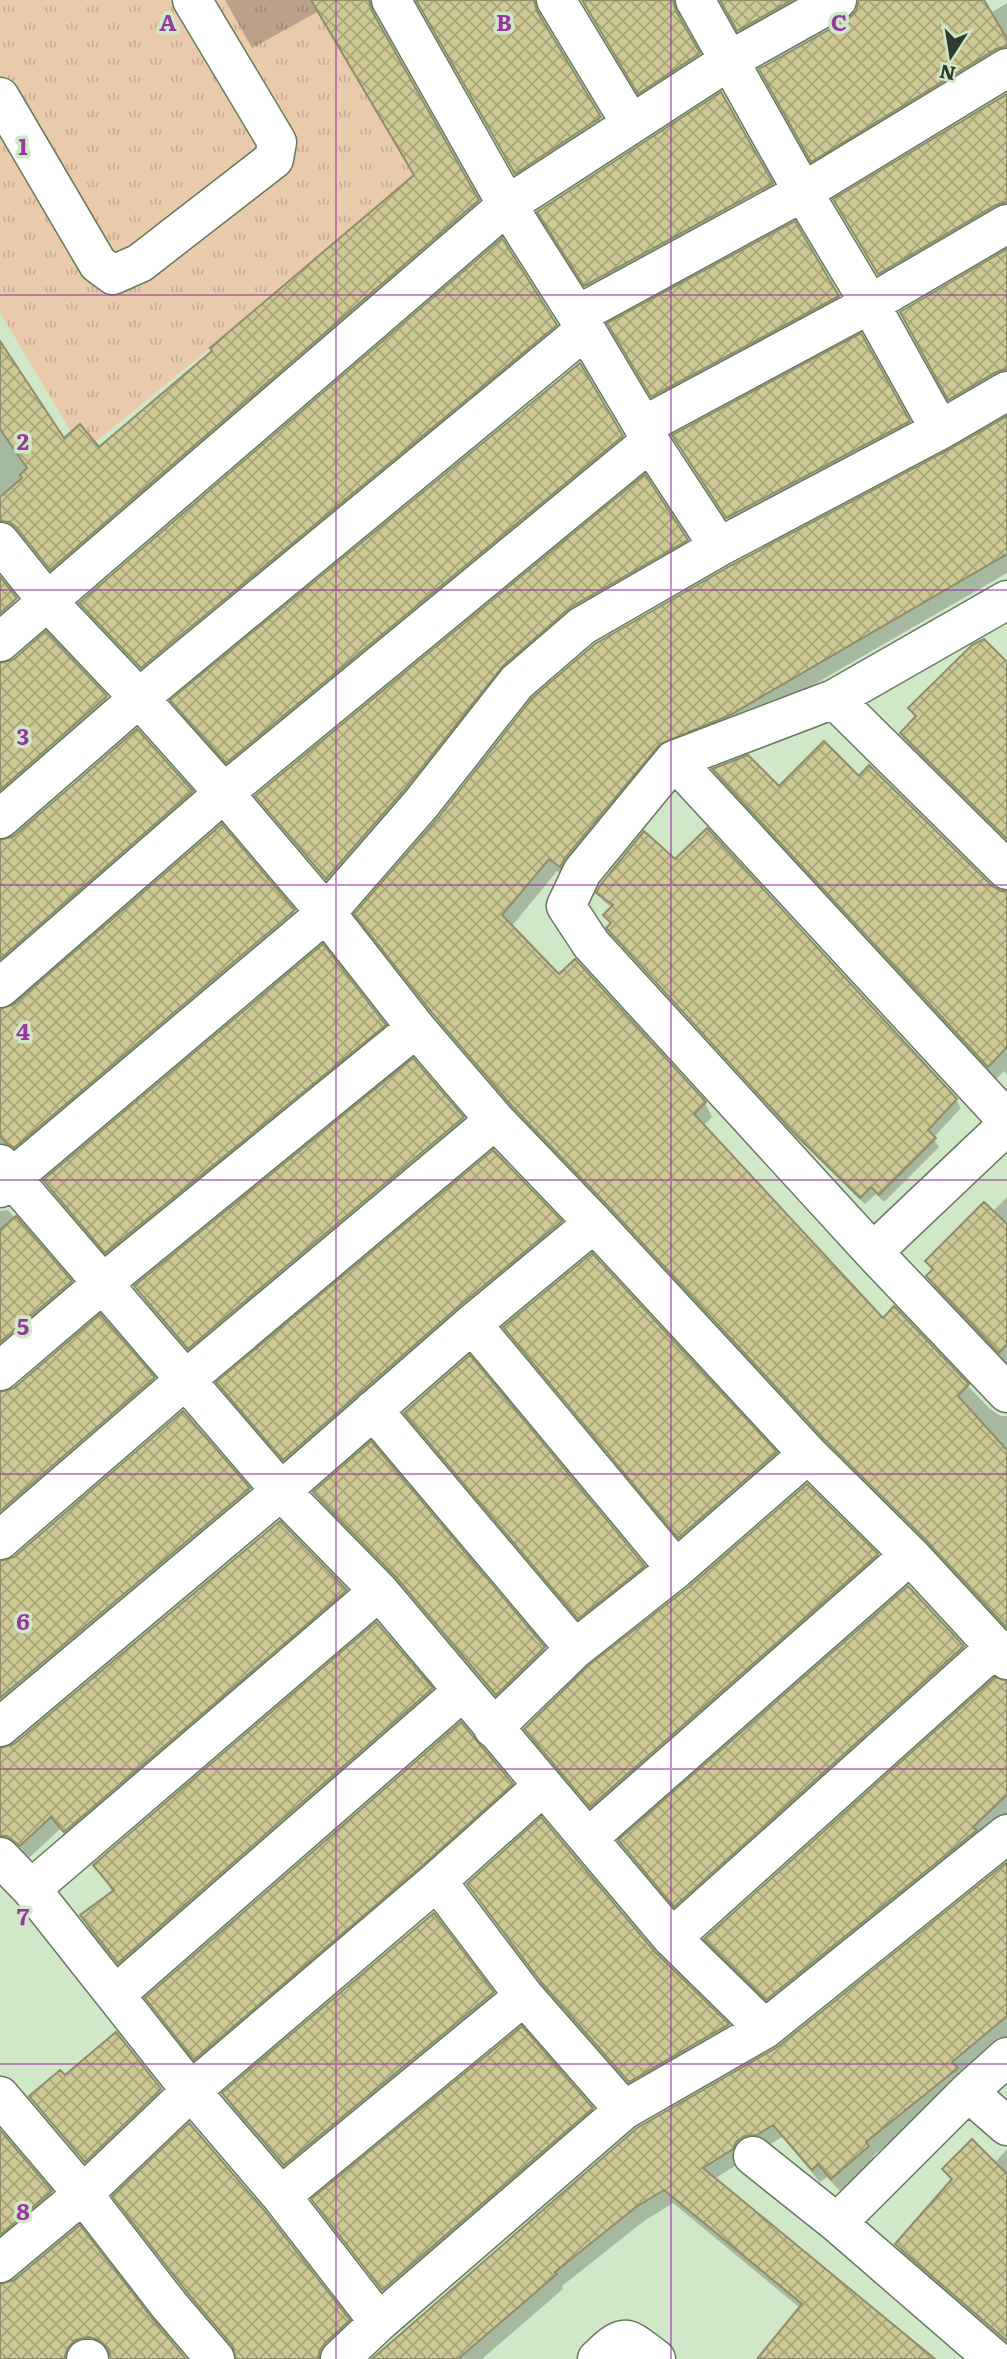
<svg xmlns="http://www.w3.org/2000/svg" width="1007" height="2359" font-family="Literata,serif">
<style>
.grass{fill:url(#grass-tufts)}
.shadow{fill:#0003}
.building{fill:url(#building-cross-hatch);stroke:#908d6b;stroke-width:2}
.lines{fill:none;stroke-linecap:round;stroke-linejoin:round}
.minor-casing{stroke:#667a5e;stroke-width:41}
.minor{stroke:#fff;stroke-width:38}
.grid{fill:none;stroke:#9738a0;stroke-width:2;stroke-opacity:0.55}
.grid-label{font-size:23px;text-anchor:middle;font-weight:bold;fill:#9738a0;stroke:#d0e7c8;stroke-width:7;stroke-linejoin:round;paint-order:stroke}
</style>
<defs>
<pattern id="grass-tufts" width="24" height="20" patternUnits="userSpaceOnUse" patternTransform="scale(1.75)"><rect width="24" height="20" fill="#e9caaa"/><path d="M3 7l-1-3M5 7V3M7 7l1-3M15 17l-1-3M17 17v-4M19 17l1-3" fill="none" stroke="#c8ae93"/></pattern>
<pattern id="building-cross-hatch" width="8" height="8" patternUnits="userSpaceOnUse" patternTransform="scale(1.75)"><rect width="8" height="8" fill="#cdc894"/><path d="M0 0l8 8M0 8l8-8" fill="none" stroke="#a7a479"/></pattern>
</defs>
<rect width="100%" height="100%" fill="#d0e7c8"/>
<!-- grass -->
<path class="grass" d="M0 0H318L418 178 83 452 0 312Z"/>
<!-- shadow -->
<path class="shadow" d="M225 0H383L379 4 376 15 379 26 486 215 59 582 27 542 18 535 0 536V344L63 440 99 449 416 175 319 11 252 48Z
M417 0H547L544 4 541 15 544 25 608 132 524 186Z
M582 0H687L683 3 680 15 683 26 706 68 647 106Z
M721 0H824L747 43Z
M860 0H984L992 12 1007 3V62L820 174 761 70 849 20 858 11Z
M721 94 780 198 594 299 548 226Z
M1007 96V218L887 287 835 200Z
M794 224 845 308 659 408 610 324Z
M1007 251V385L958 412 902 313Z
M556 326 567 346 153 687 93 623 81 603Z
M861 336 917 436 736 532 683 450Z
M579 365 631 452 236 777 182 716 173 701Z
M1007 418V573L738 728 568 879 557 871 511 927 559 977 705 1103 712 1117 703 1126 883 1320 894 1309 990 1409 1001 1416H1007V1630L936 1554 834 1452 620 1222 521 1119 443 1028 364 928 356 914Z
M645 477 694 554 578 620 335 891 265 809 257 796Z
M0 580 23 613 0 633Z
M46 634 106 698 114 711 0 810V665L15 660Z
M1007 664V843L910 747 902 733 916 719 910 708Z
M715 770 779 788 859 778 991 887 1002 893H1007V1075L1004 1071 996 1079 722 783Z
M192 792 199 806 0 979V842Z
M221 827 294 911 301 925 22 1160 0 1158V1011L15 1006Z
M598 892 956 1100 961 1108 933 1138 939 1147 884 1202 876 1194 865 1204 798 1139 613 936 609 928 612 925 606 915 613 908 603 901Z
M384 1026 392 1039 114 1266 53 1194 45 1181Z
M413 1061 463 1118 471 1133 198 1363 145 1301 136 1287Z
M1007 1197V1365L936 1289 928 1276 933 1271 927 1261 992 1212Z
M8 1210 70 1282 78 1296 0 1362V1211Z
M560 1222 570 1238 293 1475 228 1399 219 1383Z
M505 1327 775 1453 783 1466 687 1549 512 1340Z
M153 1378 161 1392 0 1531V1394Z
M183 1413 249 1489 256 1503 0 1718V1563L15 1558Z
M406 1413 643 1567 651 1580 586 1630 414 1426Z
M371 1444 544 1648 551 1661 504 1707 405 1590 322 1505 315 1493Z
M877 1555 885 1570 600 1821 535 1744 526 1729Z
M908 1588 963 1647 969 1658 682 1917 627 1852 621 1841Z
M346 1591 353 1604 73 1844 60 1829 28 1859 0 1850V1750H5Z
M1007 1683V1828L775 2012 714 1953 706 1939Z
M431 1689 443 1710 131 1983 93 1936 82 1916 113 1893 95 1865Z
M512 1785 522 1803 205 2076 158 2016 147 1998Z
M1007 1864V2051L996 2057 873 2156 875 2160 840 2191 827 2177 820 2182 782 2137 714 2179 935 2359H759L800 2308 673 2203 644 2221 562 2286 563 2289 482 2359H374L780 2047Z
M469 1884 654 1953 728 2026 737 2041 639 2097 552 1999 478 1900Z
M433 1915 492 1993 501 2008 293 2179 233 2109 224 2094Z
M64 2078 160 2090 166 2100 91 2171 37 2107 31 2097Z
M592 2109 597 2119 389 2299 314 2200Z
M0 2133 51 2192 58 2206 0 2254Z
M1007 2149V2347L905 2258 897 2244 952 2182 944 2169 994 2164Z
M115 2197 348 2321 356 2334 331 2359H238V2354L196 2305 122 2210Z
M0 2286 184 2359H112L110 2354 95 2350 77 2359H0Z"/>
<!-- building -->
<path class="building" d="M311 0H369L372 11 479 200 50 570 17 528 9 522 0 521V497L22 478 20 475 27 468 0 429V341L64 438 80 424 99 447 212 351 210 348 414 175Z
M416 0H534L537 11 601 117 515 174Z
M582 0H673L676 11 700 53 638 94Z
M720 0H792L737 31Z
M859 0H984L1007 39V46L996 49 811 162 759 69 848 19 856 11Z
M721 92 773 183 584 286 537 212Z
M1007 94V202L996 205 878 274 833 199Z
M795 221 839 296 651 397 607 323Z
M502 238 557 325 141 668 79 603Z
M1007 249V369L996 372 948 400 900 312Z
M861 333 910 421 726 518 672 435Z
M580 363 623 436 226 763 170 700Z
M1007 416V554L730 715 660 744 565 858 560 867 549 859 502 915 559 974 575 959 706 1102 694 1114 883 1318 894 1306 969 1384 958 1396 1007 1450V1628L925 1539 824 1439 610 1208 511 1105 433 1014 354 914 438 818 533 697 595 644 730 566 950 449Z
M645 474 688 540 571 607 503 666 404 790 326 879 255 796Z
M0 577 17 598 0 613Z
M46 631 107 696 0 790V663L14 659Z
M984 639 1007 662V839L900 733 916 716 908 708 972 645Z
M137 729 193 791 0 959V840L14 836Z
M824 741 859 776 869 765 992 886 1001 891H1007V1047L988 1067 712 769 748 755 779 786Z
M222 824 295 910 14 1148 6 1143 0 1136V1009L14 1004Z
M707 828 957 1099 928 1130 936 1138 879 1195 871 1187 860 1198 792 1131 606 928 611 923 603 915 613 905 596 893 601 884 644 831 675 859Z
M323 944 386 1025 105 1253 43 1180Z
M413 1058 464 1117 188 1349 134 1286Z
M493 1150 562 1221 458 1307 283 1460 216 1382Z
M984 1202 1007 1224V1344L999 1353 926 1276 933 1269 925 1261Z
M16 1216 72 1281 0 1342V1230Z
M592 1253 777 1452 678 1538 503 1327Z
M100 1314 155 1377 0 1511V1392L14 1388Z
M470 1355 645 1566 578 1619 404 1413Z
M183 1411 250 1488 0 1698V1561L14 1557Z
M371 1441 545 1647 496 1695 396 1577 313 1492Z
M807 1484 878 1554 590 1807 524 1729 589 1665 690 1586Z
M280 1521 347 1590 64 1832 51 1817 20 1846 7 1836H0V1748L14 1744Z
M908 1586 964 1646 674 1907 618 1840Z
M376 1622 433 1688 118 1963 80 1915 114 1890 93 1865Z
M995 1677 1007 1681V1795L973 1827 977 1830 766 2000 704 1939Z
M461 1722 513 1784 423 1865 194 2060 145 1998Z
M541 1817 655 1952 729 2024 629 2082 541 1982 467 1884Z
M1007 1862V2016L952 2062 958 2068 866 2142 869 2146 831 2179 818 2164 812 2170 773 2125 757 2135 744 2136 736 2142 733 2149 703 2168 935 2359H757L802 2304 664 2190 636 2207 555 2272 557 2274 458 2359H372L637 2128 779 2046Z
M434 1913 494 1992 284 2165 222 2093Z
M522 2026 593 2108 382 2290 311 2199Z
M116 2032 161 2089 85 2162 29 2096 60 2070 65 2075Z
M189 2123 264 2210 350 2320 325 2343 319 2352V2359H236L232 2345 186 2291 112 2196Z
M0 2130 52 2191 0 2235Z
M972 2139 1007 2174V2341L895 2244 952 2179 942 2169Z
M80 2225 152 2318 186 2359H111L108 2348 99 2340 89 2337 75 2340 67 2349 64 2359H0V2284L14 2280Z"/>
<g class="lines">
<defs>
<path id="minor" d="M391 0 507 205 577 315 643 426 650 442 719 547
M556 0 631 124
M695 0 803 192 870 304 940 430
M0 97 98 264 113 275 140 263 274 159 277 142 192 0
M577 315 803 192 1007 68
M643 426 870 304 1007 224
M0 542 48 602 139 698 224 793 326 913 416 1028 495 1120 594 1223 808 1454 910 1555 1007 1660
M1007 600 834 699 674 760 582 872 566 906 591 944 873 1252 1007 1393
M0 642 507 205 730 60 837 0
M834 699 1007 870
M674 760 1007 1120
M0 819 139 698 585 330
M0 988 224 793 650 442
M0 1164 281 1491 379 1591 672 1938 765 2029
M0 1188 326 913 421 804 517 682 582 626 719 547 940 430 1007 391
M873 1252 1007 1125
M472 1324 676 1569
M0 1371 102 1284 416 1028
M373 1410 575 1649
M0 1540 184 1381 495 1120
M0 1727 281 1491 472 1324 594 1223
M493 1728 575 1649 676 1569 808 1454
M588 1838 910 1555
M0 1857 31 1889 191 2091 281 2196 379 2322
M437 1881 524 1996 624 2110
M31 1889 379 1591
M672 1938 996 1647
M115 1995 463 1691
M968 2092 1007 2126
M0 2096 83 2194 169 2305 215 2359
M753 2156 837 2223 994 2359
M281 2196 524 1996
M837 2223 968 2092 1007 2057
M0 2263 83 2194 191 2091 437 1881 543 1786
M86 2359H89
M340 2359 379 2322 624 2110 765 2029 1007 1834
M597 2359C626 2331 625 2336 656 2359"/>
</defs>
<!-- minor casing -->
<use href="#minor" class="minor-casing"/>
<!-- minor -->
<use href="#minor" class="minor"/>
</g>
<!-- grid -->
<path class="grid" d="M336 0V2359M671 0V2359M0 295H1007M0 590H1007M0 885H1007M0 1180H1007M0 1474H1007M0 1769H1007M0 2064H1007"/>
<g class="grid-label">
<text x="168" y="31">A</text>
<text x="504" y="31">B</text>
<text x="839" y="31">C</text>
<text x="23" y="155">1</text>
<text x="23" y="450">2</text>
<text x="23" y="745">3</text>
<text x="23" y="1040">4</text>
<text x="23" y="1335">5</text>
<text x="23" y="1630">6</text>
<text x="23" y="1925">7</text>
<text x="23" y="2220">8</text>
</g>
<!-- north arrow -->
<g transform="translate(951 56) rotate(192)" stroke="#d0e7c8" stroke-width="5" paint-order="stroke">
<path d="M0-5L12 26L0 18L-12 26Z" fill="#323b2f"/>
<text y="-10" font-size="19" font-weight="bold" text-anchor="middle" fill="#323b2f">N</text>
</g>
</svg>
